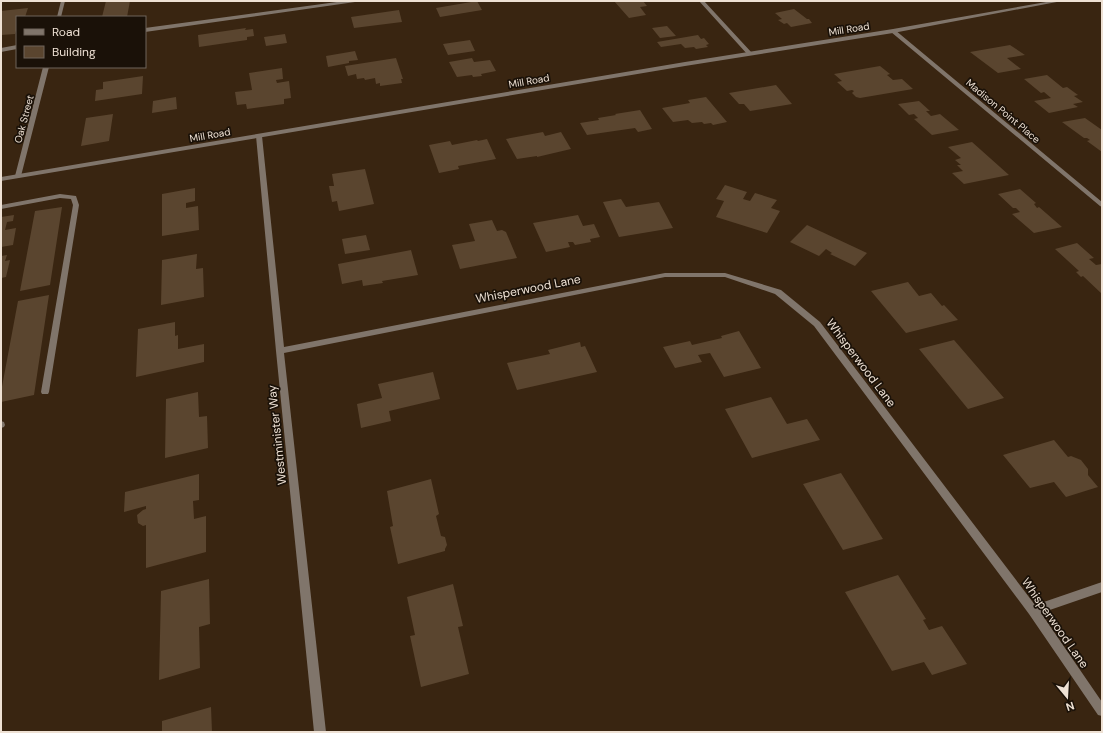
<svg xmlns="http://www.w3.org/2000/svg" width="1103" height="733" font-family="'DM Sans',sans-serif">
<style>
.building{fill:#5a452f}
.lines{fill:none;stroke-linecap:round;stroke-linejoin:round}
.service{fill:#80756b;fill-rule:evenodd}
.minor{fill:#80756b;fill-rule:evenodd}
.tertiary{fill:#80756b;fill-rule:evenodd}
.labels{text-anchor:middle;dominant-baseline:central;stroke-width:3.5;stroke-linejoin:round;paint-order:stroke}
.far-street-label{font-size:10px;fill:#eee1d4;stroke:#1a1108}
.street-label{font-size:12px;fill:#eee1d4;stroke:#1a1108}
</style>
<rect width="100%" height="100%" fill="#392511"/>
<!-- building -->
<path class="building" d="M106 1H130L127 17H102Z
M477 1 482 10 440 17 436 8Z
M614 1H643L647 6 640 7 646 15 629 18Z
M28 8 25 17H17V27L15 34 1 35V11Z
M794 9 807 19H809L812 23 791 27 787 23 784 24 778 20 782 19 775 13Z
M399 10 402 22 354 28 351 17Z
M667 26 676 36 660 38 652 28Z
M246 28 245 30 253 29 254 36 247 37V40L199 47 198 35Z
M285 34 287 43 266 46 264 37Z
M698 35 701 39 704 38 709 44 706 45 708 47 696 49 694 47 685 48 681 44 661 47 657 42Z
M470 40 475 51 448 55 443 44Z
M1010 45 1025 55 1007 58 1021 69 998 73 970 52Z
M355 51 358 60 349 61V63L328 67 326 56Z
M396 58 403 79H401L402 83 380 86V83L376 84 375 78 365 80 364 78 357 79 356 74 348 76 345 66Z
M472 58 474 62 490 60 496 71 481 74 482 76 473 77 472 75 457 77 449 62Z
M880 66 890 74 887 75 893 80 902 79 913 89 860 98 856 97 852 93 854 91 852 90 847 91 837 82 842 81 834 74Z
M282 68 283 79 276 80 277 83 289 81 291 98 284 99V104L247 109 246 104 237 105 235 92 252 90 249 73Z
M1047 75 1063 88 1067 87 1078 95 1074 96 1083 102 1073 104 1078 107 1049 113 1034 101 1051 98 1044 92 1041 93 1024 79Z
M143 76 142 94 95 101 96 90 103 89V82Z
M776 85 792 104 750 111 744 104H739L729 93Z
M176 97 177 109 152 113 153 101Z
M706 97 727 122 713 125 711 123 704 124 702 122 692 123 688 120 673 122 662 108 690 103 688 100Z
M919 101 930 111H926L931 116 940 114 959 130 932 135 914 119 918 118 914 114 909 115 898 104Z
M640 110 652 129 638 132 635 128 587 135 580 123 599 120 598 118 616 115 615 114Z
M113 114 109 141 81 146 86 118Z
M1085 118 1102 130V152L1087 141 1090 140 1087 138H1084L1062 122Z
M543 132 545 136 561 132 571 149 537 157V156L517 159 506 139Z
M487 139 496 159 458 166 459 169 439 173 429 145 450 141 452 145 477 140 478 141Z
M972 142 1009 175 964 184 952 173 963 171 957 165H961L955 160 961 158 948 147Z
M365 169 374 204 339 211 337 201 332 202 329 186H334L332 174Z
M725 185 747 192 743 199 750 201 755 193 777 200 771 208 780 211 767 233 716 217 724 201 716 199Z
M195 188V201L186 203V208L198 206 199 230 162 236V194Z
M1020 189 1036 203 1034 204 1037 208 1039 207 1062 227 1034 233 1012 214 1020 212 1016 208H1013L998 194Z
M621 199 626 207 659 202 673 228 619 237 603 202Z
M62 207 50 285 20 291 35 211Z
M14 215 13 221 7 222 5 230 16 228 13 245 1 247V217Z
M578 215 583 226 594 224 600 237 590 239 591 242 575 245 573 242H568L570 247 546 252 533 223Z
M492 220 497 231 502 230 506 232 517 258 460 269 452 245 475 241 469 224Z
M807 225 867 253 855 266 830 254 832 253 826 249 819 256 790 242Z
M366 235 370 250 345 254 342 239Z
M1077 243 1094 258 1089 259 1096 265 1102 264V294L1083 276 1081 277 1076 272 1079 271 1055 249Z
M411 250 418 275 382 281 383 283 363 286 362 280 342 284 338 264Z
M197 254 196 269 203 268 204 297 161 305 162 260Z
M7 255 5 261 10 260 6 277 1 278V256Z
M908 282 919 296 931 293 942 306 944 305 958 320 906 333 871 291Z
M49 295 34 395 1 402V392L18 301Z
M175 322V336L178 335V349L204 344V362L136 377 138 329Z
M739 331 761 368 724 377 710 353 698 355 702 362 675 368 663 347 690 341 692 345 722 338 721 336Z
M954 340 1004 398 968 409 919 349Z
M580 342 581 347 585 346 597 372 517 390 507 363 550 354 548 350Z
M433 372 440 399 389 411 391 421 361 428 357 404 382 398 378 384Z
M198 392 199 417 207 416 208 448 165 458 166 399Z
M771 397 787 424 807 419 820 440 752 458 725 409Z
M1054 440 1068 457 1071 456 1081 460 1088 469V475L1098 487 1066 497 1054 482 1030 488 1003 455Z
M841 473 883 539 843 550 803 484Z
M199 474V500L193 501 194 519 206 516V552L146 568V525L143 526 138 523 137 515 143 510 146 509V506L124 512 125 492Z
M431 479 439 514 436 516 441 536 445 537 447 545 445 549V551L398 564 390 527 393 526 387 491Z
M898 575 926 619 923 620 929 630 942 626 967 664 932 675 924 662 892 671 845 592Z
M209 579 210 624 199 627 200 668 159 680 161 591Z
M453 584 463 626 458 627 469 674 421 687 410 636 415 635 407 597Z
M211 707 212 732H162V721Z"/>
<g class="lines">
<!-- service -->
<path class="service" d="M60 194 76 196 79 205 49 392 48 394H42L41 392 73 205 71 199 60 198 1 209V205Z
M1 421 4 422 5 425 4 427 1 428Z"/>
<!-- minor -->
<path class="minor" d="M61 1H65L61 17H57Z
M344 1H357L355 2 145 32V28Z
M699 1H704L752 53V55H748Z
M891 30H895L1102 202V207L1100 206 891 32Z
M17 45V49L1 52V48Z
M43 67H49L21 176 18 178 15 176Z
M259 134 262 136 284 347 665 273H725L781 290 820 322 1035 605 1102 582V592L1041 613 1102 702V716L1098 715 1029 614 814 326 775 294 725 277H665L284 353 326 732H314L276 351 256 136Z"/>
<!-- tertiary -->
<path class="tertiary" d="M1052 1H1062L893 33 685 66 1 181V177L685 62 893 29Z"/>
</g>
<g class="labels">
<!-- far-street labels -->
<g class="far-street-label">
<text transform="translate(849 29) rotate(-9)">Mill Road</text>
<text transform="translate(529 81) rotate(-10)">Mill Road</text>
<text transform="translate(1003 111) rotate(40)">Madison Point Place</text>
<text transform="translate(24 119) rotate(-75)">Oak Street</text>
<text transform="translate(210 135) rotate(-10)">Mill Road</text>
</g>
<!-- street labels -->
<g class="street-label">
<text transform="translate(528 289) rotate(-11)">Whisperwood Lane</text>
<text transform="translate(861 363) rotate(53)">Whisperwood Lane</text>
<text transform="translate(277 435) rotate(-96)">Westminister Way</text>
<text transform="translate(1055 623) rotate(55)">Whisperwood Lane</text>
</g>
</g>
<!-- border -->
<rect width="1103" height="733" fill="none" stroke="#eee1d4" stroke-width="4"/>
<!-- legend -->
<rect x="16" y="16" width="130" height="52" fill="#1a1108" stroke="#6f645a"/>
<rect x="24" y="29" width="20" height="6" fill="#80756b" stroke="#6f645a"/>
<text x="52" y="36" font-size="12" fill="#eee1d4">Road</text>
<rect x="24" y="46" width="20" height="12" fill="#5a452f" stroke="#6f645a"/>
<text x="52" y="56" font-size="12" fill="#eee1d4">Building</text>
<!-- north arrow -->
<g transform="translate(1067 697) rotate(162)" stroke="#1a1108" stroke-width="3" paint-order="stroke">
<path d="M0-3L7 15L0 10L-7 15Z" fill="#eee1d4"/>
<text y="-6" font-size="11" font-weight="bold" text-anchor="middle" fill="#eee1d4">N</text>
</g>
</svg>
